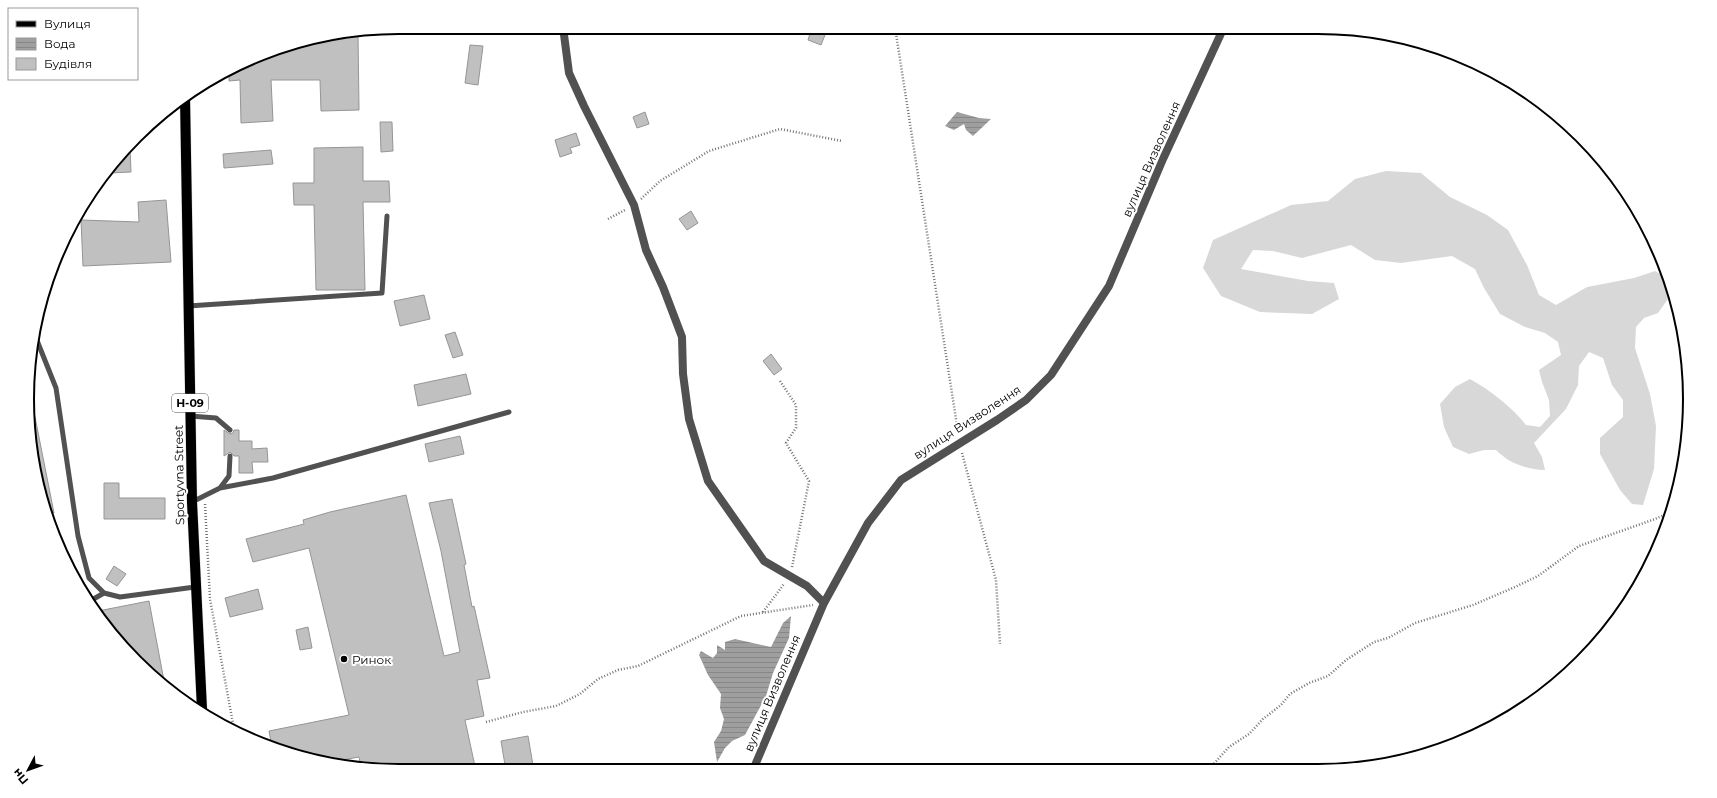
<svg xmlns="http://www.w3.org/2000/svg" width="1717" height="798" font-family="Montserrat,sans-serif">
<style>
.grass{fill:#d8d8d8}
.water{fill:url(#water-rules)}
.building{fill:#c0c0c0;stroke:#959595}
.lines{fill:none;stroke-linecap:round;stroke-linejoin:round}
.primary-casing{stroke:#dbdbdb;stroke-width:11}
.path{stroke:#737373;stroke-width:2.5;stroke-dasharray:1 2;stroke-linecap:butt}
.lane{stroke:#515151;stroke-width:5}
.street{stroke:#515151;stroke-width:8}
.primary{stroke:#000;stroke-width:10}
.poi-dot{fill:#000;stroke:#fff;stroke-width:1.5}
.labels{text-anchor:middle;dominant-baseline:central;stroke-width:4;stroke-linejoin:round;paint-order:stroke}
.shield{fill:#fff;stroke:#4c4c4c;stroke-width:1}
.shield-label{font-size:11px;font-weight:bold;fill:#000}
.street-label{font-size:12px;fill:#000;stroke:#fff}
.poi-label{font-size:12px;fill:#000;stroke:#fff;text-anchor:start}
.rim{fill:none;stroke:#000;stroke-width:2}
</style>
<defs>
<pattern id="water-rules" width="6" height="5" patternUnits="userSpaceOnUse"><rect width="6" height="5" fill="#9f9f9f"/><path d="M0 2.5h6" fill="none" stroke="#878787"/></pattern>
</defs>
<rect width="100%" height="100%" fill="#fff"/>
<!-- grass -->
<path class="grass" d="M1386 171 1421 173 1450 197 1487 215 1508 230 1527 265 1539 295 1556 305 1587 287 1634 278 1655 271 1669 279 1670 296 1658 313 1644 318 1636 327 1635 348 1650 394 1656 426 1654 469 1643 505 1632 504 1620 490 1600 454V438L1623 417V400L1612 385 1603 358 1589 352 1579 366 1578 385 1566 409 1534 443 1542 457 1545 470C1526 469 1510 464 1496 450H1484L1469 454 1453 447 1444 427 1440 404 1455 387 1470 379C1490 390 1512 407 1526 425L1540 427 1550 416 1549 400 1542 382 1539 370 1561 355 1558 342 1545 333 1525 327 1500 314 1484 288 1475 269 1452 256 1401 263 1375 260 1351 245 1302 258 1273 251 1253 250 1241 269 1308 281 1334 283 1339 299 1312 314 1260 312 1221 296 1203 268 1213 240 1291 205 1328 201 1355 179Z"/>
<!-- water -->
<path class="water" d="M957 112 979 118 991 119 973 136 966 130 964 124 954 130 945 126Z
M791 616 789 638 773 673 766 696 745 735 732 741 725 748 717 762 714 742 721 731 724 719 720 708 721 694 708 675 699 655 701 651 713 658 717 653V645L725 650V642L735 639 771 647 783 623Z"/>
<!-- building -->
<path class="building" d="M811 30 825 35 821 45 808 40Z
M358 34 359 110 321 111 320 80H271L273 121 241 123 240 80 229 81V70L279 47Z
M470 45 483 46 478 85 465 83Z
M645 112 649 124 637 128 633 117Z
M380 122H392L393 151 381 152Z
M576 133 580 145 570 148 572 153 560 157 555 140Z
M363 147V181H389L390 202H363L365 290H316L314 205H294L293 183H314V148Z
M130 148 131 172 110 173 127 152Z
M271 150 273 164 224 168 223 154Z
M166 200 171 262 83 266 81 220 139 222 138 202Z
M691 211 698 223 687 230 679 219Z
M424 295 430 319 400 326 394 301Z
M455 332 463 355 453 358 445 335Z
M771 354 782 369 774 375 763 361Z
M466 374 471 394 418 406 414 385Z
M31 417H35L54 513 46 515 30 448Z
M224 430 230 434 233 433 234 430H239V441H252V449L267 448 268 462H252L253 473H239V456H234L230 452 224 456Z
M460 436 464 454 429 462 425 444Z
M104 483H119V498H165V519H104Z
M406 495 444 656 460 652 441 551 429 503 452 499 466 564 464 565 472 607 474 606 490 678 477 680 484 716 465 720 476 771H399L361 767 359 757 325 763 272 747 269 731 349 715 309 548 253 562 246 539 304 524 303 520 330 512Z
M114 566 126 574 117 586 106 579Z
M258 589 263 609 230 617 225 598Z
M149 601 165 686 154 679 98 611Z
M308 627 312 648 300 650 296 630Z
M528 736 534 771H506L501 741Z"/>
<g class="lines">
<defs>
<path id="primary" d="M185 97 192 502 202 709"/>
</defs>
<!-- primary casing -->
<use href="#primary" class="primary-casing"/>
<!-- path -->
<path class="path" d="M895 27 958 432
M641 199 660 181 709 151 780 129 842 141
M608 219 625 210
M780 381 796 405V428L786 443 809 481 792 567
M962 453 996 580 1000 644
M205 504 210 599 234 729
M763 612 784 584
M486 722 523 712 556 706 580 694 598 679 618 670 638 666 741 616 813 605
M1210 768 1229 747 1249 734 1263 719 1281 705 1290 694 1309 683 1328 676 1346 660 1374 642 1388 638 1415 623 1473 605 1515 587 1538 576 1579 546 1655 519 1671 512"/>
<!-- lane -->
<path class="lane" d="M188 306 382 293 387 216
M34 333 56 388 78 536 89 578 104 593 120 597 195 587
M190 416 216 418 230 430
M220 488 273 478 509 412
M192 502 220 488 229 476 230 456
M90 601 104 593"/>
<!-- street -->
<path class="street" d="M563 27 569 73 584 106 634 205 646 250 663 287 682 337 683 374 689 419 708 481 764 561 807 586 824 603
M753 770 824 603 868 523 901 480 997 420 1026 400 1051 375 1109 286 1163 159 1224 27"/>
<!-- primary -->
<use href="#primary" class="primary"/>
</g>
<!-- markers -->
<circle class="poi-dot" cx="344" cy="659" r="4"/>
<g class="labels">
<!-- shield labels -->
<rect class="shield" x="172" y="394" width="36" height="18" rx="3"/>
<g class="shield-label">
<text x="190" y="403">Н-09</text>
</g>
<!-- street labels -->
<g class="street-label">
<text transform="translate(1151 159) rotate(-66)">вулиця Визволення</text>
<text transform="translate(967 422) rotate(-33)">вулиця Визволення</text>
<text transform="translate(179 475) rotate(-91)">Sportyvna Street</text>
<text transform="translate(772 693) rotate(-67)">вулиця Визволення</text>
</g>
<!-- poi labels -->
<g class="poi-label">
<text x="352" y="659">Ринок</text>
</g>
</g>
<!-- crop -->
<path d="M0 0H1717V798H0ZM399 34H1318A365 365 0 0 1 1683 399V399A365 365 0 0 1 1318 764H399A365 365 0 0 1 34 399V399A365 365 0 0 1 399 34Z" fill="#fff" fill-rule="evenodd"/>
<path class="rim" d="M399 34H1318A365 365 0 0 1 1683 399V399A365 365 0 0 1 1318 764H399A365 365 0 0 1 34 399V399A365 365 0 0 1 399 34Z"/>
<!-- legend -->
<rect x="8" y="8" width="130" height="72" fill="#ffffff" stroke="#999999"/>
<rect x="16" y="21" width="20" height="6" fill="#000000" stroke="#999999"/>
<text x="44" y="28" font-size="12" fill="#000000">Вулиця</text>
<rect x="16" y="38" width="20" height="12" fill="url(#water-rules)" stroke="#999999"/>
<text x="44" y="48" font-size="12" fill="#000000">Вода</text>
<rect x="16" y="58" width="20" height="12" fill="#c0c0c0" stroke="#999999"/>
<text x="44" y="68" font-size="12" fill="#000000">Будівля</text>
<!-- north arrow -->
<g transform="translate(28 770) rotate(229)" stroke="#ffffff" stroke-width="3" paint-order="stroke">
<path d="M0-3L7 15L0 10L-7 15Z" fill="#000000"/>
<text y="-6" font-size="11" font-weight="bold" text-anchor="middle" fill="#000000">Пн</text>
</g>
</svg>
